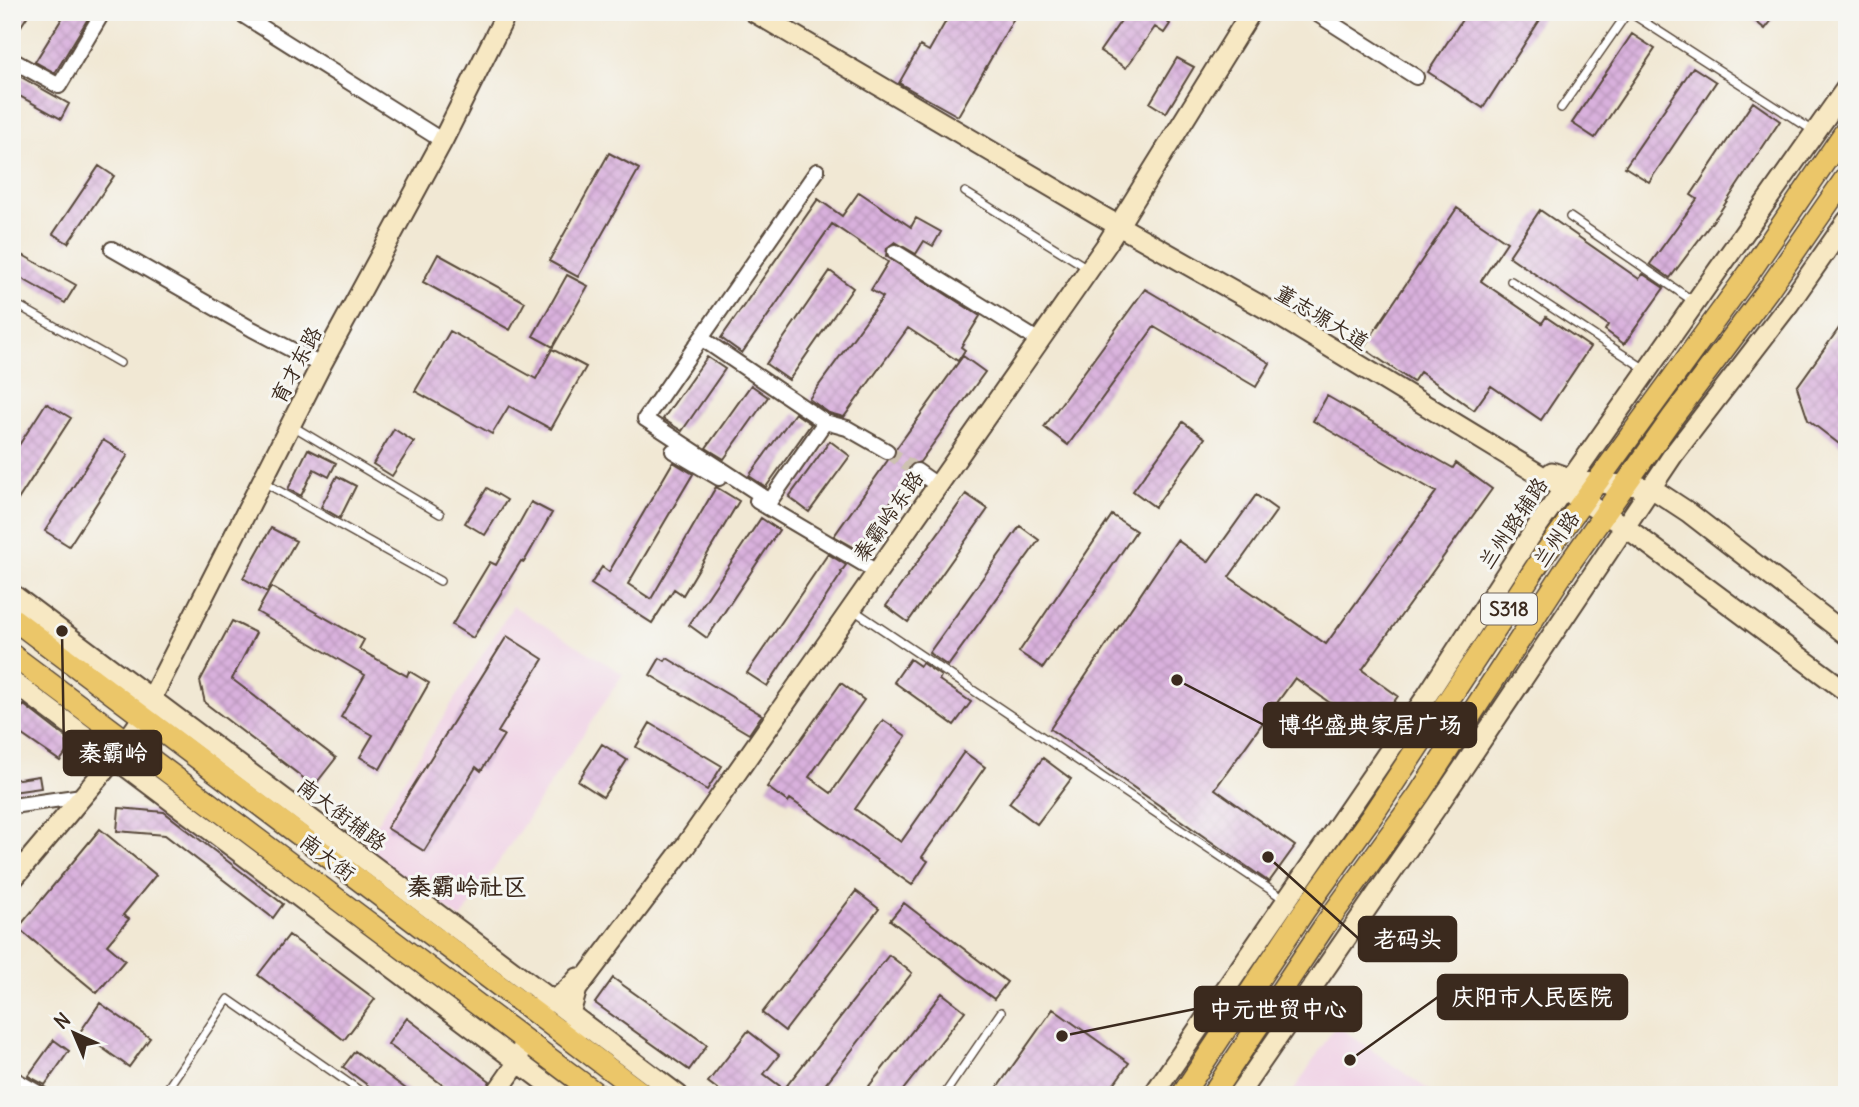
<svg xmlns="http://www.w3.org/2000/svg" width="1859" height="1107" font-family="Delius,'LXGW WenKai TC',sans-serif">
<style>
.built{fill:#f0d0e5}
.building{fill:url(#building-cross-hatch)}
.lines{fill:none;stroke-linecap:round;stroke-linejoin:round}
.street-tunnel{stroke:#cdc2b0;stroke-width:14;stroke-dasharray:14 7;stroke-linecap:butt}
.lane-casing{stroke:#564639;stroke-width:10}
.street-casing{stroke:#564639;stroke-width:18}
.secondary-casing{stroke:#564639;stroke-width:23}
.primary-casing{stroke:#564639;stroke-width:24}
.lane{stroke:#fff;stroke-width:7}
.street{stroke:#fff;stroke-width:14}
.secondary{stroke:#f7e8c3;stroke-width:19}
.primary{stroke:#ebc669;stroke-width:21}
.labels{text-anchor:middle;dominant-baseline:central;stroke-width:6;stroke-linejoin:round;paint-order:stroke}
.shield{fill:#f6f6f2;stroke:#73675e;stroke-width:2}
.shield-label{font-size:19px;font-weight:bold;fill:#3b2a1e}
.street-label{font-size:21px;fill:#3b2a1e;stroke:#f6f6f2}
.quarter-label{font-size:24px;font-weight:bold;fill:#3b2a1e;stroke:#f6f6f2}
.leader{fill:none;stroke:#3b2a1e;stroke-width:2.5}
.callout-dot{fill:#3b2a1e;stroke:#f6f6f2;stroke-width:2.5}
.callout{fill:#3b2a1e;stroke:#3b2a1e;stroke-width:2.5}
.callout-label{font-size:23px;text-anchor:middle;font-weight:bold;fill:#fff}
</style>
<defs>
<pattern id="building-cross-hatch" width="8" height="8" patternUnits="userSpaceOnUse" patternTransform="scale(1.75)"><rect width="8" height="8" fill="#d9b1dd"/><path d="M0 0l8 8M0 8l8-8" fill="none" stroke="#bb98bd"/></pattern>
</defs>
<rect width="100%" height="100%" fill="#f6f6f2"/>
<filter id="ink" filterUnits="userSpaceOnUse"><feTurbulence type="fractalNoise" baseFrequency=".0143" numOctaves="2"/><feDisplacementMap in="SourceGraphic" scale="14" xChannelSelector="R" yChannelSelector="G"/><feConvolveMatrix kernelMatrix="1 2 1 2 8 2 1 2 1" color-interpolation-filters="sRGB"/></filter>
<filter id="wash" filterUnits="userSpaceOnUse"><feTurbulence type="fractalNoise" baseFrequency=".00686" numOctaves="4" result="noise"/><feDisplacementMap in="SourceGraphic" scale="28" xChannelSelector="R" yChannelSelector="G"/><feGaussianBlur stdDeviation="1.57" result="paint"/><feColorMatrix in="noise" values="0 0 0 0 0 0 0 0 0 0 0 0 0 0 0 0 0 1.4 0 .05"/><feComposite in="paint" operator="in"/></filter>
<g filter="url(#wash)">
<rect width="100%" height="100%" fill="#f1e8d4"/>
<!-- built -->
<path class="built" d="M513 606 623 674 461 919 361 848Z
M1336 1025 1436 1095H1291Z"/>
<g id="blocks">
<!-- building -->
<path class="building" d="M12 12H30L12 40Z
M66 12H92L55 73 35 62Z
M951 12H1000L1013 20 958 116 899 83 920 46 929 51Z
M1127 12H1153L1170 24 1164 33 1155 27 1126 68 1100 51Z
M1467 12H1545L1483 108 1428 72Z
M1760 12H1778L1765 29 1754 20Z
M1632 34 1655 49 1595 138 1572 123Z
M1177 58 1194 67 1166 113 1150 103Z
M1693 67 1716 82 1649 182 1625 167Z
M12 72 69 104 61 119 12 92Z
M1753 102 1780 121 1719 213 1670 278 1650 264 1697 199 1691 195Z
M609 153 639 169 578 277 549 261Z
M99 166 114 176 68 243 53 234Z
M859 192 911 227 916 218 941 232 933 246 924 241 916 254 895 242 887 248 886 256 980 316 961 347 965 350 958 361 908 328 844 417 829 413 809 399 883 297 871 290 888 262 832 224 742 353 721 338 818 199 842 216Z
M1457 208 1507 242 1481 281 1542 323 1546 317 1590 347 1541 420 1491 386 1474 410 1420 372 1413 382 1363 348Z
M1540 210 1639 279 1643 274 1664 288 1624 344 1605 330 1608 325 1509 256Z
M12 249 76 285 65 303 12 273Z
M438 254 525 302 510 330 423 282Z
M830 271 853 288 789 380 766 364Z
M567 275 588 286 553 347 533 336Z
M1145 289 1270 363 1256 387 1154 327 1068 445 1044 427Z
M1847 317V450L1808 420 1797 387Z
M450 331 536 379 552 349 586 367 551 429 509 406 492 434 415 391Z
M963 356 985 372 920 462 910 465 907 471 909 476 857 549 834 536 888 460 895 456 896 449Z
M707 357 725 369 682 431 663 419Z
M751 385 768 397 724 459 706 448Z
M1327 396 1453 468 1456 463 1492 489 1362 670 1398 696 1372 733 1295 678 1215 789 1295 846 1269 882 1050 729 1177 540 1208 562 1256 495 1277 510 1229 577 1326 644 1436 492 1313 421Z
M46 403 71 418 12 509V456Z
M795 413 811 424 766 487 749 476Z
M1183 422 1205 438 1155 507 1133 491Z
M394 429 414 442 392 476 373 464Z
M103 440 128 455 69 546 45 531Z
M830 441 850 456 809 512 789 497Z
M308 449 336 463 329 477 314 469 301 496 288 489Z
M673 462 693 474 628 584 651 599 716 487 739 501 683 595 674 589 652 623 591 584 602 567 609 572Z
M337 476 356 486 340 518 321 507Z
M487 488 507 500 485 535 465 523Z
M966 494 988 509 908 622 886 606Z
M531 502 552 513 524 562 521 561 473 638 452 625 490 562 496 565Z
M1112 515 1136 531 1043 668 1019 652Z
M761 518 779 530 707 638 689 625Z
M1020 526 1039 540 948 666 929 653Z
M271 528 296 541 267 592 243 578Z
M828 554 846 565 841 572 842 573 767 686 747 673Z
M271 587 364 640 359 649 407 676 409 671 429 683 380 769 360 757 373 735 341 717 365 675 257 612Z
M232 621 256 633 232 679 336 758 314 786 205 703 200 681Z
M507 636 543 659 498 732 504 735 481 771 476 767 424 851 387 828Z
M660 658 665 661 667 658 762 715 749 734 650 675Z
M910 659 920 666 922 663 941 676 939 680 971 702 954 725 894 682Z
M841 683 864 700 809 777 831 793 883 720 906 736 855 809 901 842 964 752 985 767 922 857 928 861 912 885 790 799 788 802 767 787Z
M24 705 73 743 60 761 12 728V721Z
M650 723 722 766 707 790 636 747Z
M602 744 627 760 603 797 578 781Z
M1043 758 1071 779 1037 824 1009 803Z
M39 776 41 788 12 792V780Z
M119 808 164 812 283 904 273 918 165 835 117 831Z
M100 829 156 875 123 915 129 919 107 945 125 960 97 993 18 928Z
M856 891 879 909 785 1031 762 1013Z
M904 903 1007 982 994 999 890 920Z
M289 935 375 999 344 1040 258 975Z
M889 955 912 973 817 1095H725L708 1082 748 1031 779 1055 764 1074 784 1089Z
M613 978 707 1045 689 1070 595 1003Z
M942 993 965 1011 899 1095H862Z
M100 1003 150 1038 129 1067 80 1032Z
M1053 1009 1129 1063 1106 1095H992Z
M407 1018 490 1081 483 1095H456L388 1044Z
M54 1040 69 1051 45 1085 28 1076Z
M355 1051 414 1095H381L343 1067Z"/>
</g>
</g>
<g filter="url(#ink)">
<use href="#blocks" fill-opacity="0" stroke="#564639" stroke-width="2"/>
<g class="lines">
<!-- street-tunnel -->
<path class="street-tunnel" d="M887 451 917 471"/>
<defs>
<path id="lane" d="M1629 12 1815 132
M1561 108 1628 12
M965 192 1089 269
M1570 217 1693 301
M1511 281 1645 369
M12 302 120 363
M291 425 440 514
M265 483 440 581
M852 609 1284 899
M163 1095 228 999 366 1095
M944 1095 1001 1012"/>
<path id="street" d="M238 12 435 136
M1314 12 1416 77
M12 60 59 86 103 12
M817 171 645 419 770 501 825 422
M112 249 252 329 313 361
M895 252 1039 341
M701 338 825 422 847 428 887 451
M673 451 719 478
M917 471 937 485
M757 501 877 572
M12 806 82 796
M12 1078 42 1095"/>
<path id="secondary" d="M754 12 1096 213 1277 315 1624 526 1847 692
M1552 472 1581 482 1639 486 1656 491 1688 512 1847 635
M12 594 678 1095
M12 681 562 1095
M12 880 114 759 139 723 321 365 443 140 507 12
M530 1009C551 1003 564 995 578 978
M576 1044 571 1010 577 989 686 845 1107 244 1251 12
M495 1095 518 1062 520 1052
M1153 1095 1424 700 1530 537 1847 87
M1238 1095 1436 808 1673 455 1789 304 1847 221"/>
<path id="primary" d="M12 618 644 1095
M12 655 598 1095
M1182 1095 1304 911 1372 816 1546 552 1749 273 1847 129
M1212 1095 1325 925 1418 796 1567 567 1672 418 1768 290 1847 176"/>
</defs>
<!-- lane casing -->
<use href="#lane" class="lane-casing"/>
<!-- street casing -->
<use href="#street" class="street-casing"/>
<!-- secondary casing -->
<use href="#secondary" class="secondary-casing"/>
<!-- primary casing -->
<use href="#primary" class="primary-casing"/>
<!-- lane -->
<use href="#lane" class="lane"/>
<!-- street -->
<use href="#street" class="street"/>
<!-- secondary -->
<use href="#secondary" class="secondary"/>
<!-- primary -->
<use href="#primary" class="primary"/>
</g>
</g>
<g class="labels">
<!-- shield labels -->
<rect class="shield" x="1481" y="593.5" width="56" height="31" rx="5"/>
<g class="shield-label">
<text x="1509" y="609">S318</text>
</g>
<!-- street labels -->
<g class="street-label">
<text transform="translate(1322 317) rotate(31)">董志塬大道</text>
<text transform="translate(296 365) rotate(-62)">育才东路</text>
<text transform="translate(888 516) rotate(-55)">秦霸岭东路</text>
<text transform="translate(1513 523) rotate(-56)">兰州路辅路</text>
<text transform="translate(1556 539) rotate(-55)">兰州路</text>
<text transform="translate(342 814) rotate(37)">南大街辅路</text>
<text transform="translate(328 857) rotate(37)">南大街</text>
</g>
<!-- quarter labels -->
<g class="quarter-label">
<text x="467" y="886">秦霸岭社区</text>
</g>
</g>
<!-- callouts -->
<path class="leader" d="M1177 680L1264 725M62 631L64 753M1268 857L1359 939M1350 1060L1438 997M1062 1036L1195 1009"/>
<g class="callout-dot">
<circle cx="1177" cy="680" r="7"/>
<circle cx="62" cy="631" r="7"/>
<circle cx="1268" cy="857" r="7"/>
<circle cx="1350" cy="1060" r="7"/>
<circle cx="1062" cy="1036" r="7"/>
</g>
<g class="callout">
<rect x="1264" y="703" width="212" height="44" rx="7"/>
<rect x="64" y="731" width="97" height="44" rx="7"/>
<rect x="1359" y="917" width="97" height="44" rx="7"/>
<rect x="1438" y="975" width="189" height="44" rx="7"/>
<rect x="1195" y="987" width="166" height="44" rx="7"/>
</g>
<g class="callout-label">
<text x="1370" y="733">博华盛典家居广场</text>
<text x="113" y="761">秦霸岭</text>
<text x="1408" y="947">老码头</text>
<text x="1532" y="1005">庆阳市人民医院</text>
<text x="1278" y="1017">中元世贸中心</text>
</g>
<!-- margin -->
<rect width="1859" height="1107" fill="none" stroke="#f6f6f2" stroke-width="42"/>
<!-- north arrow -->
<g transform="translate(74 1033) rotate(316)" stroke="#f6f6f2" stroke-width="5" paint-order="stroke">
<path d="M0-5L12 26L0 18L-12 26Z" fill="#3b2a1e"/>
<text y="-10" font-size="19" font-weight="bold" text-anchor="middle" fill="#3b2a1e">N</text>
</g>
</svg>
